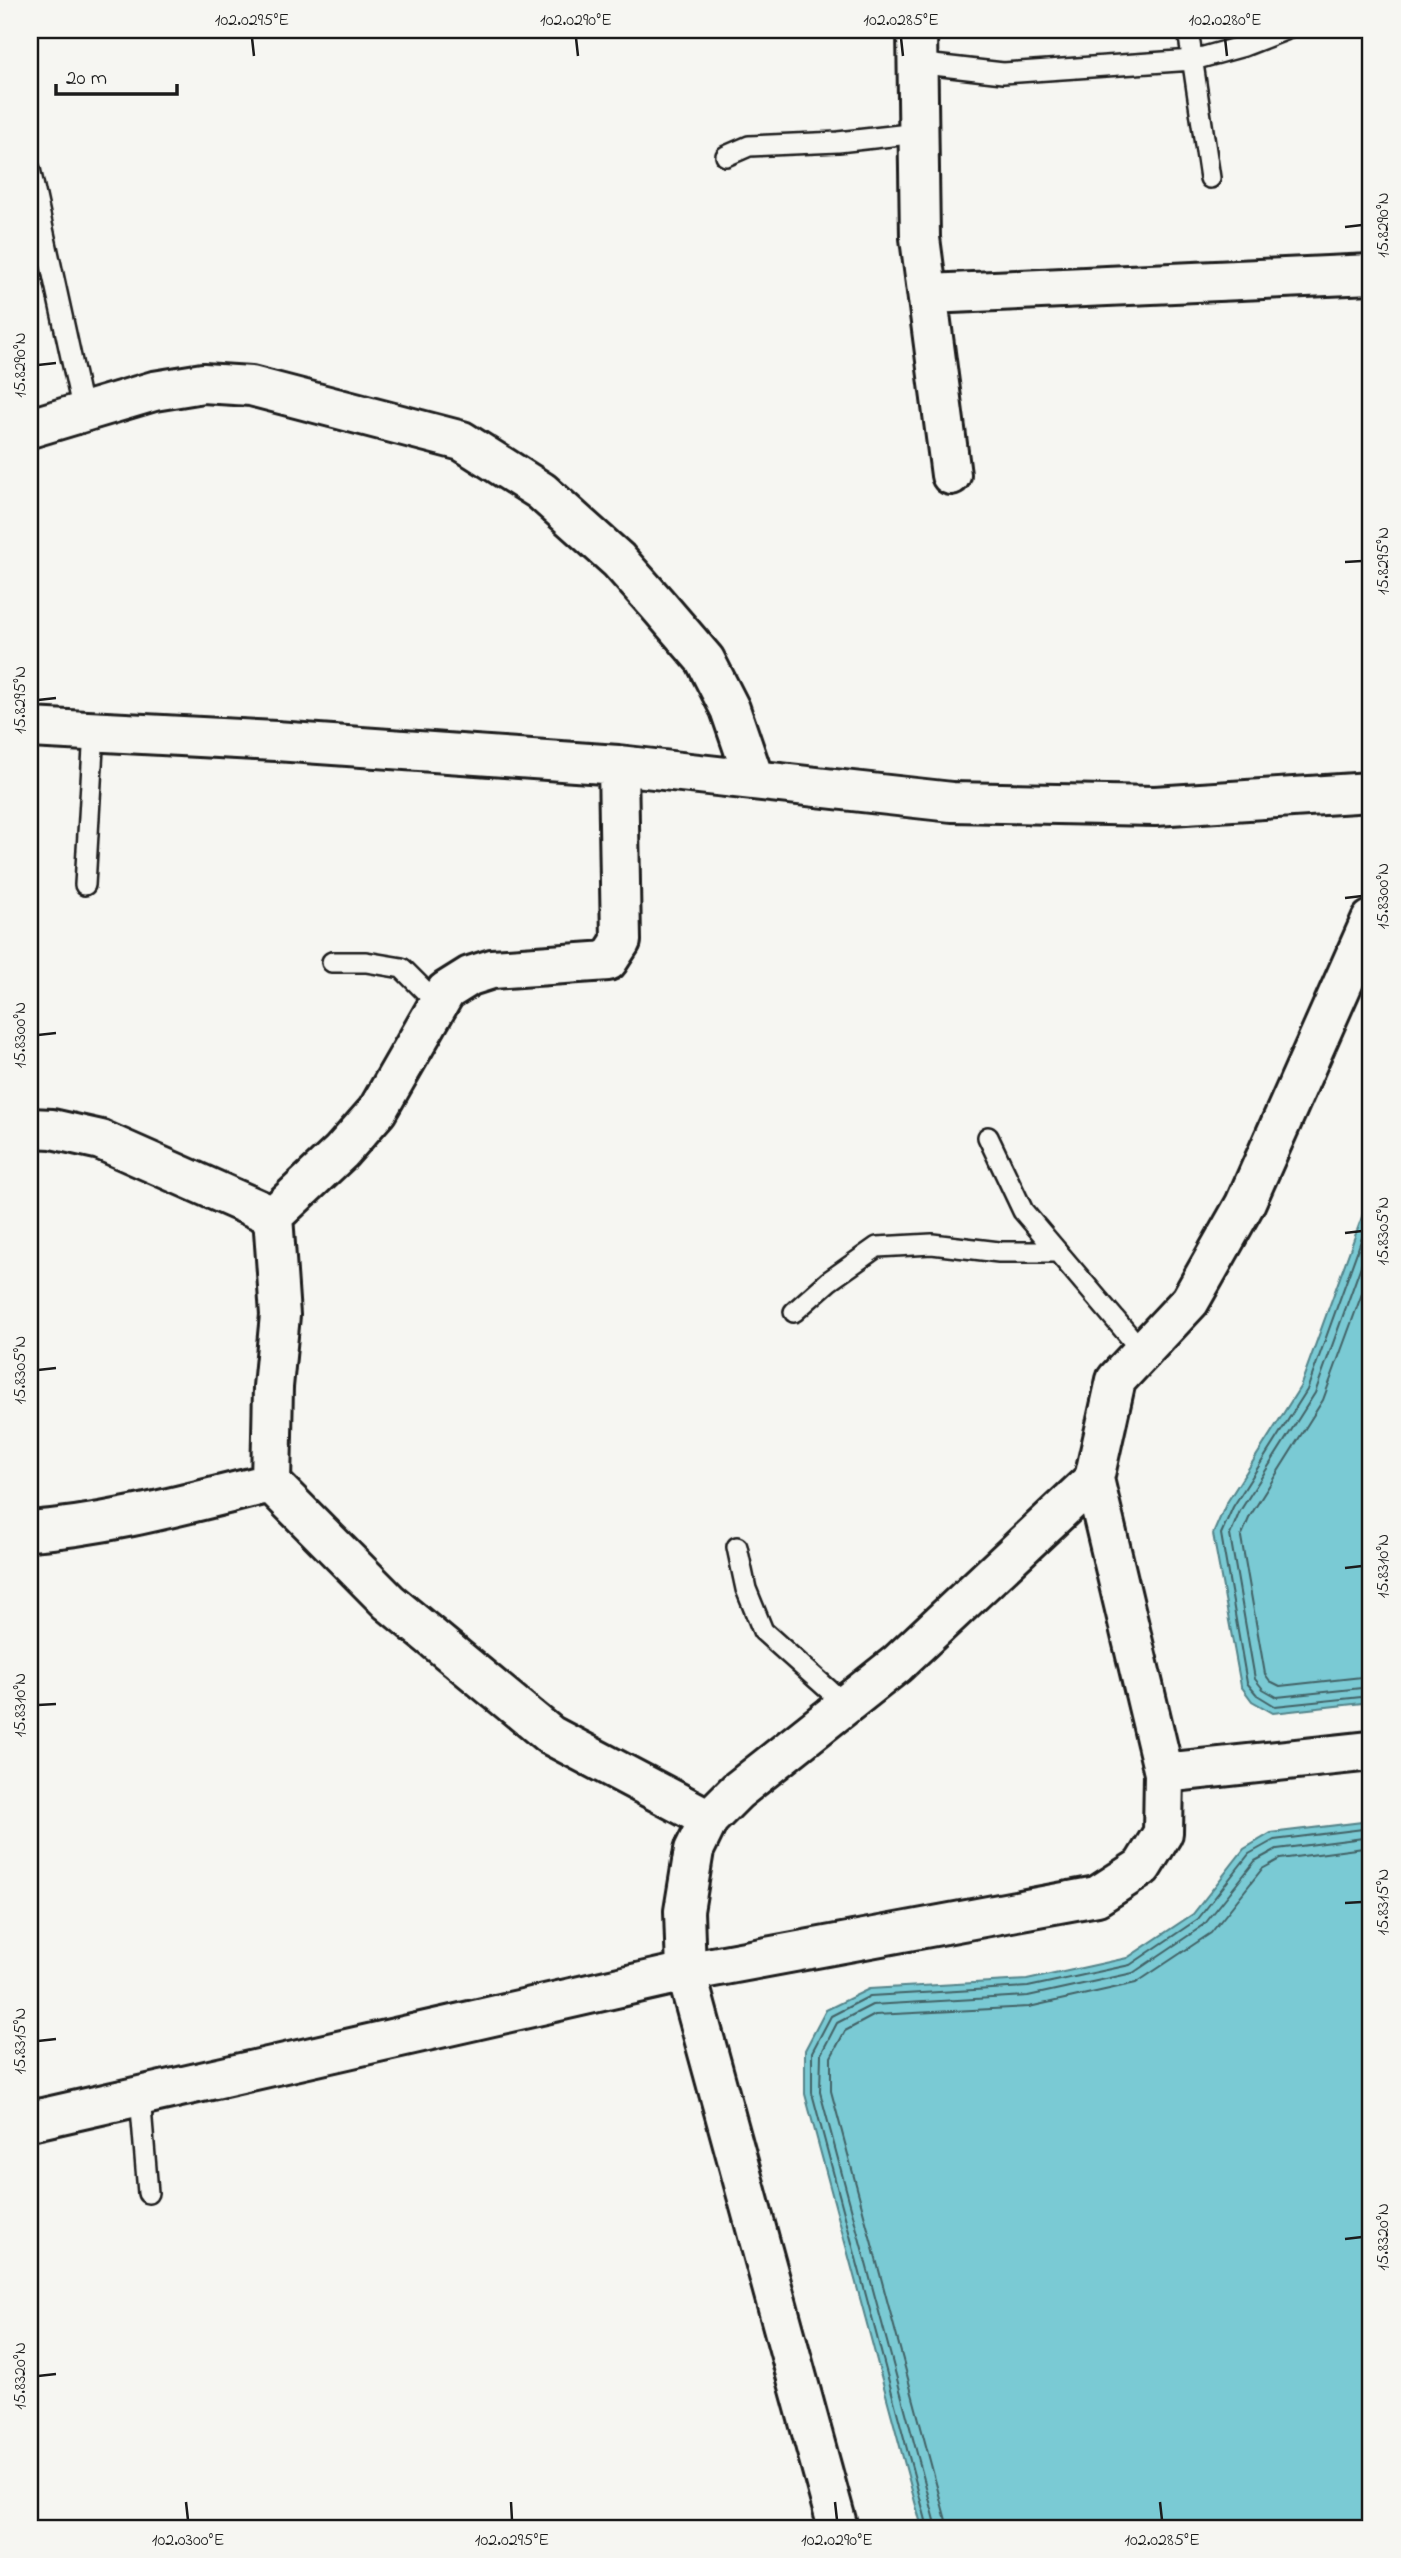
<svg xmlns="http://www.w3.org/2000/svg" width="1401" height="2558" font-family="'Indie Flower',sans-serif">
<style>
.water{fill:#7acad4;stroke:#54848a;stroke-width:2}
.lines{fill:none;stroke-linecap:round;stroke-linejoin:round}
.shore{stroke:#426266;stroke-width:2}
.lane-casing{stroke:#1c1c1c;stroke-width:24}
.street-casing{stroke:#1c1c1c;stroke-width:44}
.lane{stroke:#f6f6f2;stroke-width:19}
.street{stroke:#f6f6f2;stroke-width:38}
.ticks{fill:none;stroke:#1c1c1c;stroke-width:2.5}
.neatline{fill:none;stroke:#1c1c1c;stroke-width:2.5}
.ticks-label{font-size:18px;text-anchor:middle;fill:#1c1c1c}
</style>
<rect width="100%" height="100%" fill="#f6f6f2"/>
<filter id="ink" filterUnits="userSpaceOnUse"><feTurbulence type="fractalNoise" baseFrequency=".0143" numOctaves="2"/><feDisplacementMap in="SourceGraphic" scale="14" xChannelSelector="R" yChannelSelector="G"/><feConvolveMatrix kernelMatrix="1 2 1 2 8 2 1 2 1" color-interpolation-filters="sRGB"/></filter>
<g filter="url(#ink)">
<!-- water -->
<path class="water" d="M1371 1192V1702L1273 1713 1252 1701 1241 1686 1213 1534 1226 1504 1300 1387Z
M1371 1821V2528H922L805 2094V2050L826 2010 869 1989 1027 1980 1127 1958 1193 1914 1244 1849 1271 1833Z"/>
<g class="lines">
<!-- shore -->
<path class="shore" d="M1371 1213 1307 1390 1233 1507 1221 1534 1247 1683 1257 1695 1275 1706 1371 1696
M1371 1238 1315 1393 1240 1511 1230 1535 1255 1679 1263 1689 1277 1697 1371 1687
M1371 1269 1323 1400 1250 1516 1241 1537 1265 1674 1270 1681 1280 1686 1371 1676
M928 2528 812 2093V2052L831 2016 870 1996 1028 1987 1130 1965 1198 1919 1249 1854 1274 1840 1371 1828
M937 2528 820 2092 821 2054 837 2023 872 2005 1028 1996 1133 1973 1204 1925 1255 1861 1277 1849 1371 1837
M948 2528 831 2091V2057L845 2031 875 2015 1029 2007 1136 1983 1211 1933 1262 1869 1280 1859 1371 1847"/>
<defs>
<path id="lane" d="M1188 30 1210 178
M916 63 1003 73 1193 60 1244 46 1285 30
M726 156 749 146 838 142 918 133
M30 169 83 412
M85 885 94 731
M332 962H366L402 968 438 1004
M988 1137 1023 1211 1142 1351
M794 1312 829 1281 877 1247 932 1244 999 1252H1058
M737 1547 746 1589 763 1631 847 1706
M140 2096 148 2193"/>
<path id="street" d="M917 30 920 238 951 475
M929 294 1371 274
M30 428 154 391 203 383 251 386 462 441 541 491 618 560 657 604 705 660 730 709 754 779
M30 728 276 741 618 765 952 802 1155 806 1371 792
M618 765 621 941 608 961 492 969 470 976 446 991 377 1111 341 1152 273 1216 280 1315 273 1387 271 1483 389 1602 550 1735 709 1819
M30 1128 52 1129 101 1140 273 1216
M30 1531C112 1525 192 1502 271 1483
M1164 1773 1371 1751
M30 2121 686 1972 1097 1896 1142 1867 1163 1833 1164 1773 1094 1479
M838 2528 686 1972 684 1911 694 1850 709 1819 737 1791 897 1664 1094 1479 1116 1380 1190 1301 1245 1204 1371 920"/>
</defs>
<!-- lane casing -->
<use href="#lane" class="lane-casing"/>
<!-- street casing -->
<use href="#street" class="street-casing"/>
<!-- lane -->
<use href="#lane" class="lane"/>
<!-- street -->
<use href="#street" class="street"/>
</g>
</g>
<!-- ticks -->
<path class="ticks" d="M252 38 254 56M576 38 578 56M901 38 903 56M1225 38 1227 56M1345 227 1362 225M38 365 56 363M1345 562 1362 561M38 700 56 698M1345 898 1362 896M38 1035 56 1033M1345 1233 1362 1231M38 1370 56 1368M1345 1568 1362 1566M38 1705 56 1704M1345 1903 1362 1902M38 2041 56 2039M1345 2239 1362 2237M38 2376 56 2374M186 2502 188 2520M511 2502 512 2520M835 2502 837 2520M1160 2502 1162 2520"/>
<!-- margin -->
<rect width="1401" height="2558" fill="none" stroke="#f6f6f2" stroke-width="77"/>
<!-- scale -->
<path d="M56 84v10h121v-10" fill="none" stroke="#1c1c1c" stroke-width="3.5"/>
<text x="66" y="84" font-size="21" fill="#1c1c1c" stroke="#f6f6f2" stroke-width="5" paint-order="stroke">20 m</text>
<rect x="38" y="38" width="1324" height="2482" class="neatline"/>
<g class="ticks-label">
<text x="252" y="25">102.0295°E</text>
<text x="576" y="25">102.0290°E</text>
<text x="901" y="25">102.0285°E</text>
<text x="1225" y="25">102.0280°E</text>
<text transform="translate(1382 225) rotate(-90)" y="6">15.8290°N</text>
<text transform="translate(19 365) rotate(-90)" y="6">15.8290°N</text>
<text transform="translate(1382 561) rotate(-90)" y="6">15.8295°N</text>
<text transform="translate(19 700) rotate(-90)" y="6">15.8295°N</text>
<text transform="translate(1382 896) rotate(-90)" y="6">15.8300°N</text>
<text transform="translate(19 1035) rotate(-90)" y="6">15.8300°N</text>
<text transform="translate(1382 1231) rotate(-90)" y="6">15.8305°N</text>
<text transform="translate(19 1370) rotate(-90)" y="6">15.8305°N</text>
<text transform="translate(1382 1566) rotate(-90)" y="6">15.8310°N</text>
<text transform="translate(19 1705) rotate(-90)" y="6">15.8310°N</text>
<text transform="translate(1382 1902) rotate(-90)" y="6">15.8315°N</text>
<text transform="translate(19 2041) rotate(-90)" y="6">15.8315°N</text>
<text transform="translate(1382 2237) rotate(-90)" y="6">15.8320°N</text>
<text transform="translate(19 2376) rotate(-90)" y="6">15.8320°N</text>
<text x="188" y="2545">102.0300°E</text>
<text x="512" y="2545">102.0295°E</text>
<text x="837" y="2545">102.0290°E</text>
<text x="1162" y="2545">102.0285°E</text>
</g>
</svg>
